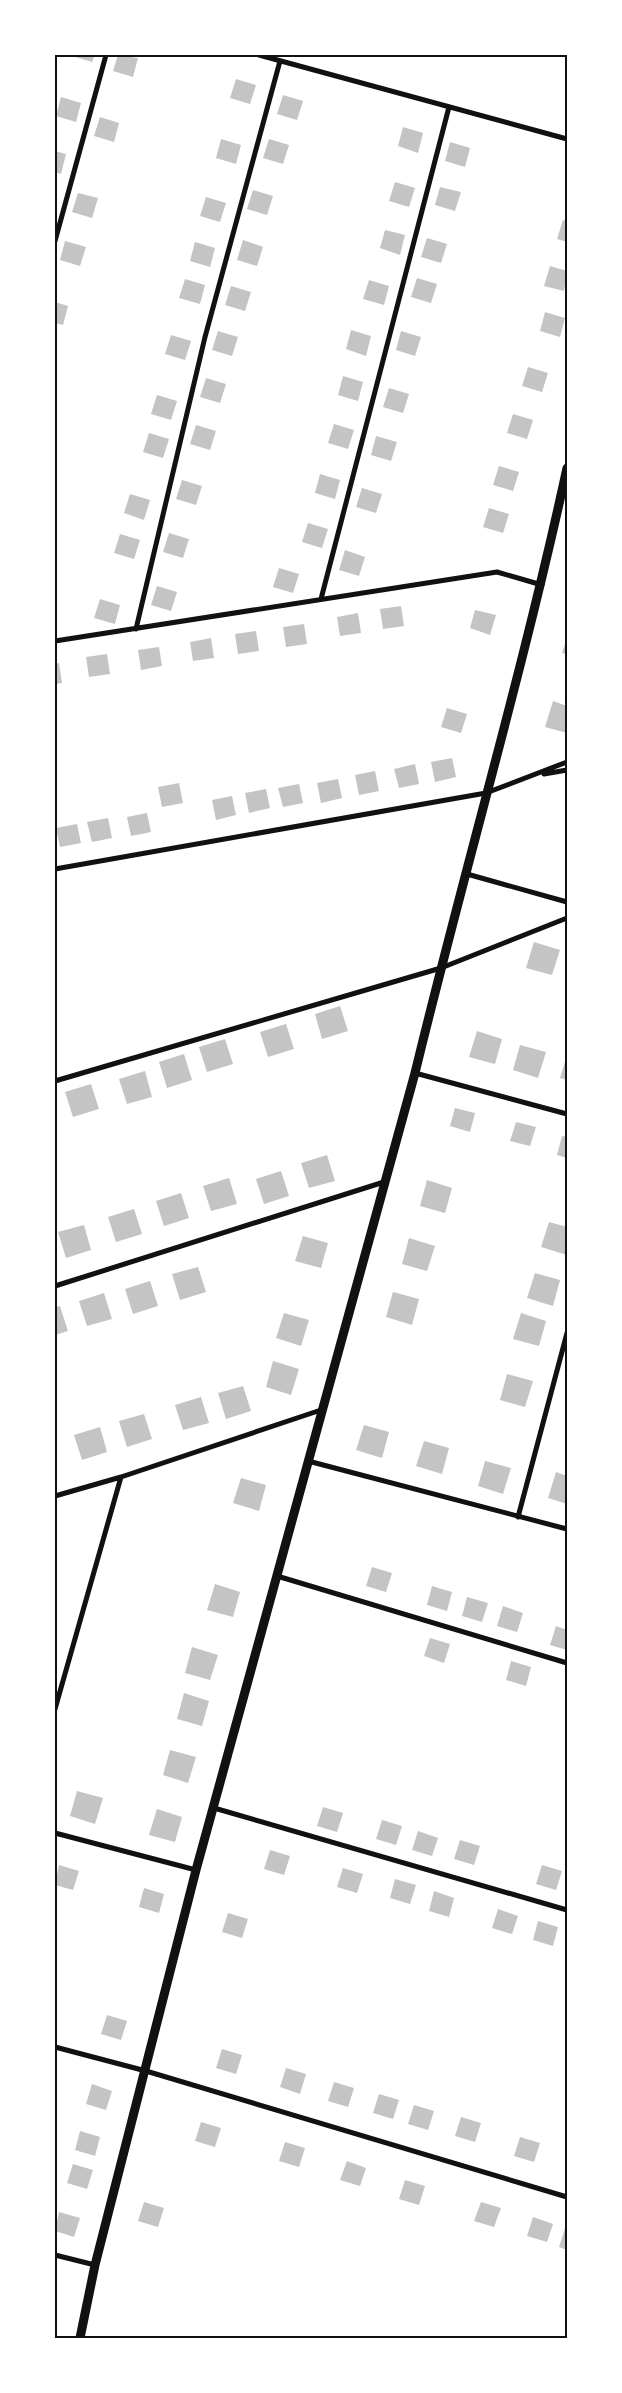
<svg xmlns="http://www.w3.org/2000/svg" width="622" height="2393" font-family="Inter,sans-serif">
<style>
.building{fill:#c4c4c4}
.lines{fill:none;stroke-linecap:round;stroke-linejoin:round}
.minor{stroke:#111;stroke-width:5}
.tertiary{stroke:#111;stroke-width:9}
.neatline{fill:none;stroke:#111;stroke-width:2}
</style>
<rect width="100%" height="100%" fill="#fff"/>
<!-- building -->
<path class="building" d="M69 55H95L92 62Z
M118 55 138 58 133 77 113 71Z
M236 79 256 85 250 104 230 98Z
M283 95 303 101 297 120 277 114Z
M61 97 81 103 76 122 56 116Z
M100 117 119 123 114 142 94 136Z
M403 127 423 133 418 153 398 146Z
M221 139 241 145 236 164 216 158Z
M269 139 289 145 283 164 263 158Z
M450 142 470 148 465 167 445 161Z
M55 151 66 154 61 174 55 172Z
M395 182 415 188 409 207 389 201Z
M440 187 461 192 455 211 435 205Z
M253 190 273 196 267 215 247 209Z
M78 193 98 198 92 218 72 212Z
M206 197 226 203 220 222 200 216Z
M563 220 567 221V242L557 239Z
M385 230 405 235 400 255 380 248Z
M427 238 447 244 441 263 421 257Z
M243 240 263 247 257 266 237 260Z
M65 241 86 247 80 266 60 260Z
M195 242 215 248 210 267 190 261Z
M550 266 567 271 564 291 544 286Z
M417 278 437 284 431 303 411 297Z
M185 279 205 285 200 304 179 298Z
M369 280 389 286 384 305 363 299Z
M231 286 251 292 245 311 225 305Z
M55 302 68 306 63 325 55 323Z
M545 312 565 318 560 337 540 331Z
M351 330 371 336 366 356 346 349Z
M218 331 238 337 232 356 212 350Z
M401 331 421 337 415 356 396 350Z
M171 335 191 341 185 360 165 354Z
M528 367 548 373 542 392 522 386Z
M343 376 363 382 358 401 338 395Z
M206 378 226 384 220 403 200 397Z
M389 388 409 394 403 413 383 407Z
M157 395 177 401 171 420 151 414Z
M513 414 533 420 527 439 507 433Z
M334 424 354 430 348 449 328 443Z
M196 425 216 431 210 450 190 444Z
M149 433 169 439 163 458 143 452Z
M376 436 397 442 391 461 371 455Z
M499 466 519 472 513 491 493 485Z
M320 474 340 480 335 499 315 493Z
M182 480 202 486 196 505 176 499Z
M362 488 382 494 376 513 356 507Z
M130 494 150 500 144 520 124 513Z
M489 508 509 514 503 533 483 527Z
M308 523 328 529 322 548 302 542Z
M169 533 189 539 183 558 163 552Z
M120 534 140 540 134 559 114 553Z
M345 550 365 557 359 576 339 570Z
M279 568 299 574 293 593 273 587Z
M157 586 177 592 171 611 151 605Z
M100 599 120 605 115 624 94 618Z
M401 606 404 626 383 629 380 609Z
M475 610 496 615 490 635 470 628Z
M358 613 361 633 340 636 337 617Z
M304 624 307 644 286 647 283 627Z
M256 631 259 651 238 654 235 634Z
M211 638 214 658 193 661 190 642Z
M567 638V654L562 653Z
M159 647 162 666 141 670 138 650Z
M107 654 110 674 89 677 86 657Z
M59 663 62 683 55 684V664Z
M553 701 567 706V733L545 727Z
M447 708 467 714 461 733 441 727Z
M452 758 456 777 435 782 431 762Z
M415 764 419 784 399 788 394 769Z
M375 771 379 791 359 795 355 775Z
M338 779 342 798 321 803 317 783Z
M179 783 183 803 162 807 158 787Z
M299 784 303 803 283 807 278 788Z
M266 789 270 808 249 813 245 793Z
M232 796 236 815 216 820 212 800Z
M147 813 151 832 131 836 127 817Z
M108 818 112 838 92 842 87 822Z
M77 824 81 843 60 847 56 828Z
M534 942 560 950 552 975 526 968Z
M340 1006 348 1031 322 1039 315 1014Z
M286 1024 294 1049 268 1057 260 1032Z
M477 1031 502 1039 495 1064 469 1057Z
M225 1039 233 1064 207 1072 199 1047Z
M520 1045 546 1052 538 1078 513 1070Z
M184 1054 192 1080 167 1088 159 1062Z
M567 1055V1080L560 1078Z
M145 1071 152 1097 127 1104 119 1079Z
M91 1084 99 1109 73 1117 65 1092Z
M455 1108 475 1113 470 1132 450 1126Z
M516 1122 536 1127 530 1146 510 1141Z
M562 1136 567 1137V1158L557 1155Z
M327 1155 335 1181 309 1188 301 1163Z
M281 1171 289 1196 264 1204 256 1179Z
M229 1178 237 1204 211 1211 203 1186Z
M427 1180 452 1188 445 1213 420 1206Z
M181 1193 189 1218 164 1226 156 1201Z
M134 1209 142 1234 116 1242 108 1217Z
M549 1222 567 1227V1255L541 1247Z
M84 1225 91 1250 66 1258 58 1232Z
M303 1236 328 1243 321 1268 295 1261Z
M409 1238 435 1246 427 1271 402 1264Z
M198 1267 206 1292 180 1300 172 1274Z
M535 1273 560 1280 553 1306 527 1298Z
M150 1281 158 1306 133 1314 125 1289Z
M393 1292 419 1299 412 1325 386 1317Z
M104 1293 112 1319 87 1326 79 1301Z
M60 1306 68 1331 55 1335V1307Z
M284 1313 309 1320 301 1346 276 1338Z
M521 1313 546 1321 539 1346 513 1339Z
M273 1361 299 1369 291 1395 266 1387Z
M507 1374 533 1381 525 1407 500 1400Z
M243 1386 251 1411 226 1419 218 1393Z
M201 1397 209 1423 183 1430 175 1405Z
M144 1414 152 1439 127 1447 119 1421Z
M364 1425 389 1432 382 1458 356 1450Z
M100 1427 107 1452 82 1460 74 1435Z
M424 1441 449 1448 442 1474 416 1466Z
M485 1461 511 1468 503 1494 478 1486Z
M556 1472 567 1476V1504L548 1498Z
M241 1478 266 1485 259 1511 233 1503Z
M372 1567 392 1573 386 1592 366 1586Z
M215 1584 240 1592 233 1617 207 1610Z
M432 1586 452 1592 447 1611 427 1605Z
M467 1597 488 1603 482 1622 462 1616Z
M503 1606 523 1613 517 1632 497 1626Z
M556 1626 567 1630V1650L550 1645Z
M430 1638 450 1644 444 1663 424 1656Z
M192 1647 218 1655 210 1680 185 1673Z
M511 1661 531 1667 526 1686 506 1680Z
M184 1693 209 1701 202 1726 177 1719Z
M170 1750 196 1757 188 1783 163 1775Z
M77 1791 103 1798 95 1824 70 1816Z
M323 1807 343 1813 337 1832 317 1826Z
M157 1809 182 1817 175 1842 149 1835Z
M382 1820 402 1826 396 1845 376 1839Z
M418 1831 438 1838 432 1856 412 1850Z
M460 1840 480 1846 474 1865 454 1859Z
M270 1850 290 1856 284 1875 264 1869Z
M59 1865 79 1871 73 1890 55 1885Z
M542 1865 562 1871 556 1890 536 1884Z
M343 1868 363 1874 357 1893 337 1887Z
M395 1879 416 1885 410 1904 390 1898Z
M144 1888 164 1894 159 1913 139 1907Z
M434 1891 454 1898 449 1917 429 1911Z
M498 1909 518 1916 512 1934 492 1928Z
M228 1913 248 1919 242 1938 222 1932Z
M538 1921 558 1927 553 1946 533 1940Z
M107 2015 127 2021 121 2040 101 2034Z
M222 2049 242 2055 236 2074 216 2068Z
M286 2068 306 2074 300 2094 280 2087Z
M334 2082 354 2088 348 2107 328 2101Z
M92 2084 112 2091 106 2110 86 2104Z
M379 2094 399 2100 393 2119 373 2113Z
M414 2105 434 2111 428 2130 408 2124Z
M461 2117 481 2123 475 2142 455 2136Z
M201 2122 221 2128 215 2147 195 2141Z
M80 2131 100 2137 95 2156 75 2150Z
M520 2137 540 2143 534 2162 514 2156Z
M285 2142 305 2148 299 2167 279 2161Z
M347 2161 366 2168 360 2186 340 2180Z
M73 2164 93 2170 87 2189 67 2183Z
M405 2180 425 2186 419 2205 399 2199Z
M144 2202 164 2208 158 2227 138 2221Z
M481 2202 501 2208 494 2227 474 2221Z
M59 2212 80 2218 74 2237 55 2231Z
M533 2217 553 2224 547 2242 527 2236Z
M565 2228 567 2229V2250L559 2247Z"/>
<g class="lines">
<!-- minor -->
<path class="minor" d="M259 55 567 139
M55 241 106 55
M321 599 449 107
M136 629 205 337 280 61
M55 641 497 572 542 585
M544 774 567 770
M55 869 486 793 567 762
M467 874 567 902
M415 1073 567 1114
M55 1081 441 968 567 918
M55 1286 384 1182
M308 1461 567 1529
M55 1496 121 1477 324 1409
M518 1517 567 1333
M277 1576 567 1663
M55 1709 121 1477
M214 1808 567 1910
M55 1833 196 1870
M55 2047 146 2071 567 2197
M55 2255 95 2265"/>
<!-- tertiary -->
<path class="tertiary" d="M80 2338 95 2265 196 1870 415 1073C464 871 523 671 567 468"/>
</g>
<!-- border -->
<rect width="622" height="2393" fill="none" stroke="#ffffff" stroke-width="112"/>
<rect x="56" y="56" width="510" height="2281" class="neatline"/>
</svg>
